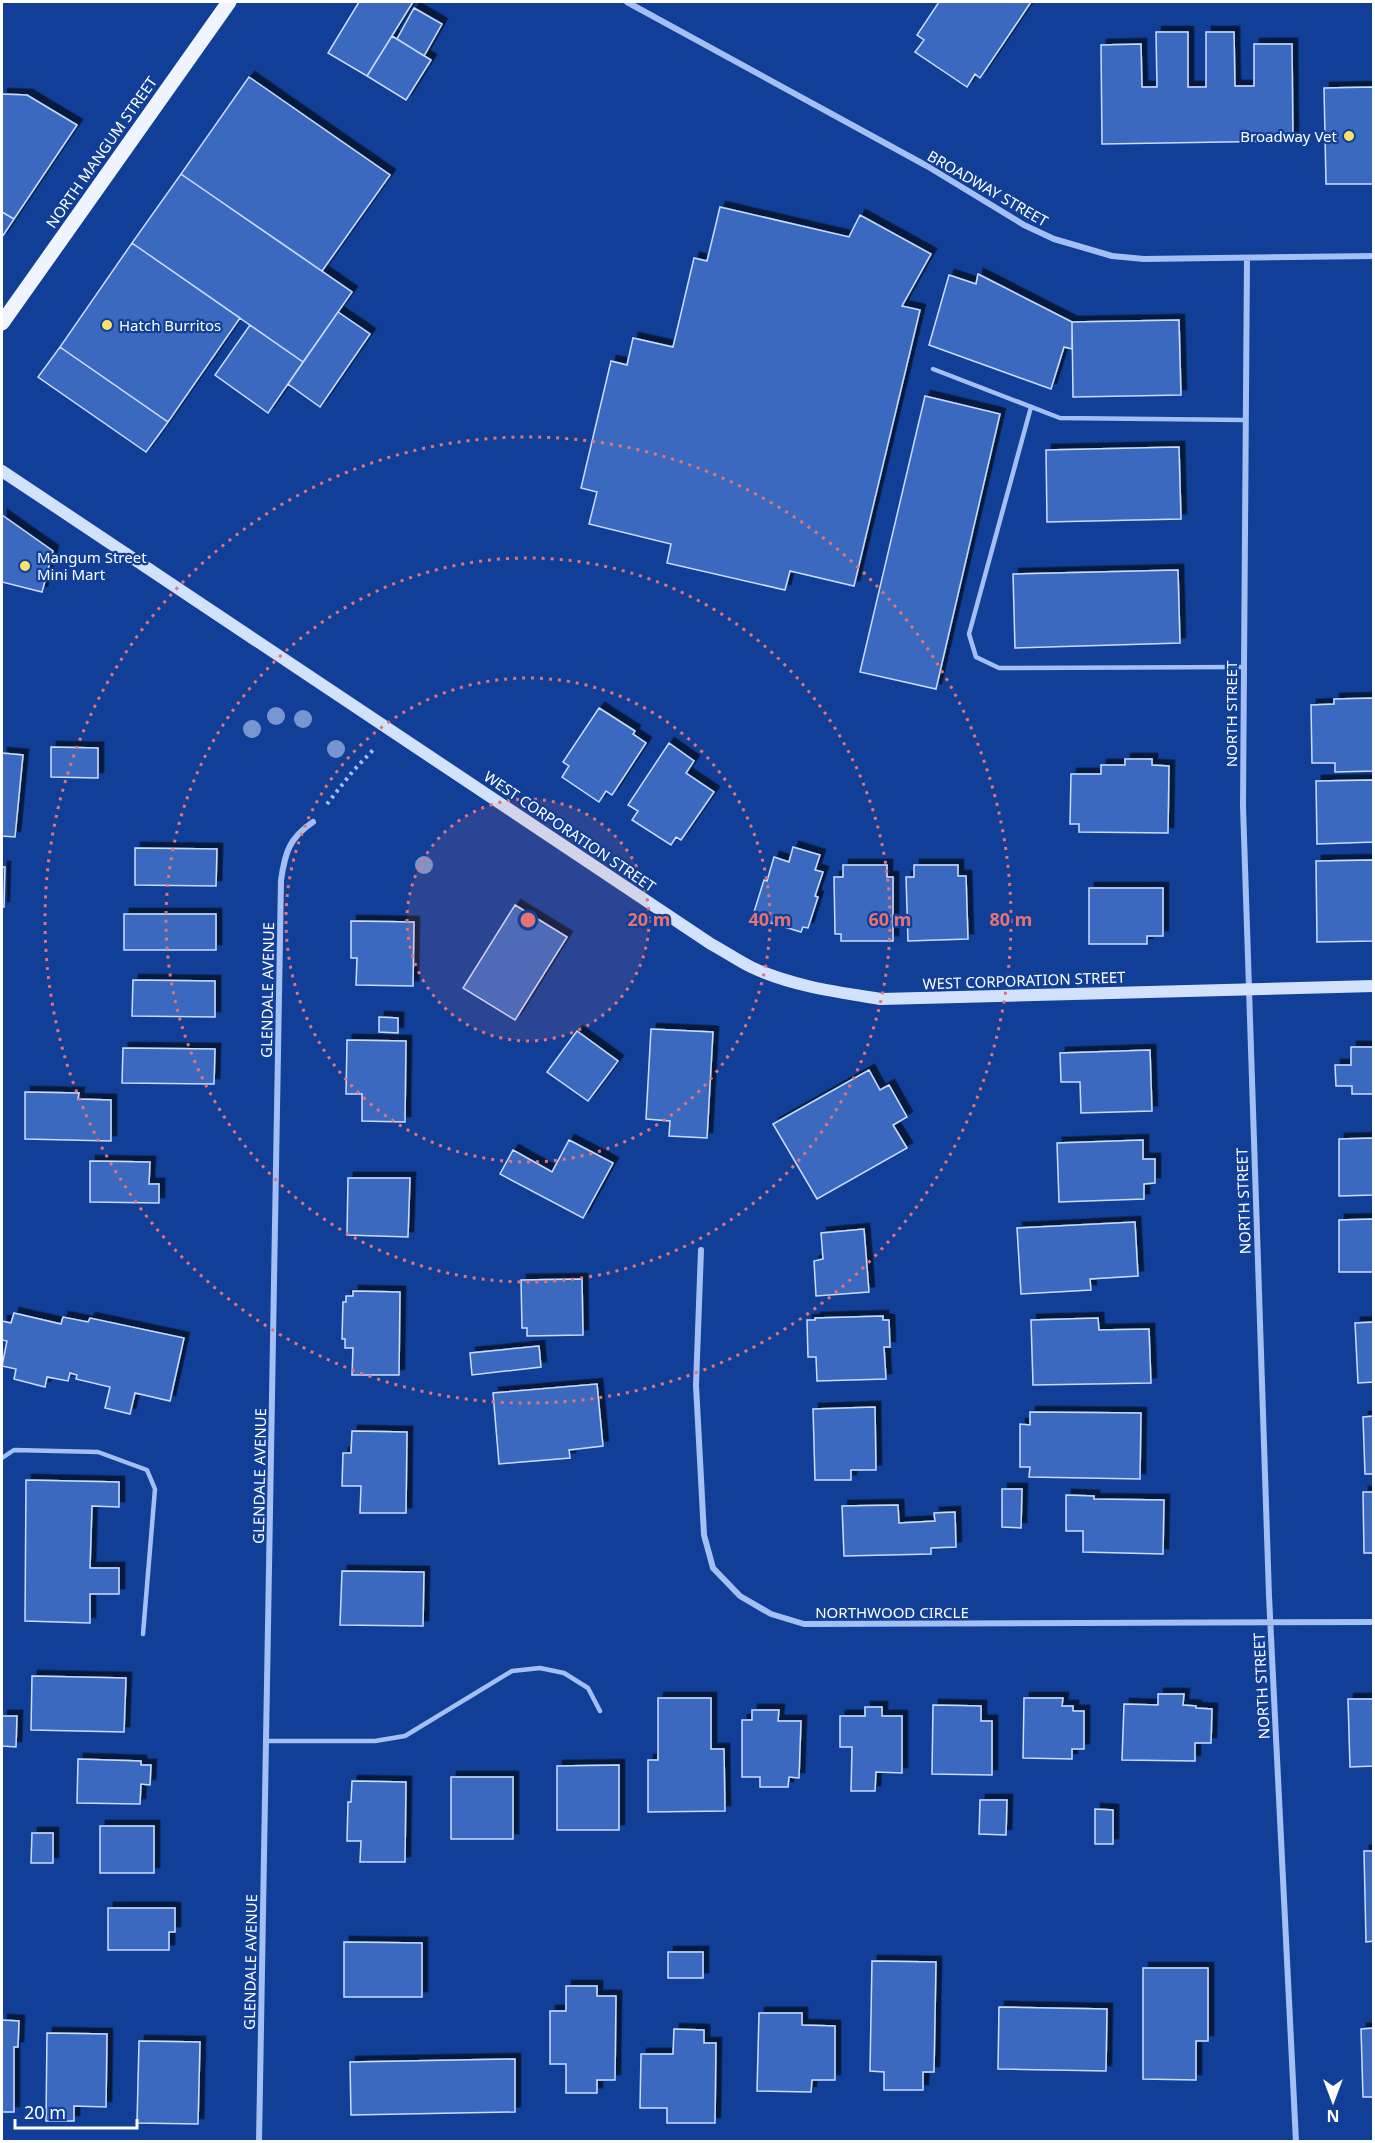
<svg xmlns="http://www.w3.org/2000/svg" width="1375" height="2143" font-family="'Noto Sans',sans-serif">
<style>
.building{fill:#3a69c0;stroke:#cbddfe;stroke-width:1.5;filter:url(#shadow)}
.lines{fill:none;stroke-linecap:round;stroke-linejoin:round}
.path{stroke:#a3bff4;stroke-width:4;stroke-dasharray:3 4.5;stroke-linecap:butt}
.lane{stroke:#a3bff4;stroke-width:4.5}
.street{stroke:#a3bff4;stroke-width:6}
.secondary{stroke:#d2e1fd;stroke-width:12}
.primary{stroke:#eff4ff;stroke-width:15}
.tree{fill:#7796d0}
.ring{fill:none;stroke:#e47373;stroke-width:3;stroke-dasharray:3 6}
.poi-dot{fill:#ffe165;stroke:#113f98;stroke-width:2}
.labels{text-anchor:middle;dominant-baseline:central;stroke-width:4.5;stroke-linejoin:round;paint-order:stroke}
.poi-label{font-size:15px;fill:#fff;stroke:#113f98;text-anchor:start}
.street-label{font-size:15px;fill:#fff;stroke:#113f98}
.centre{fill:#e47373;stroke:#113f98;stroke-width:3}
.ring-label{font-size:18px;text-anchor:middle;font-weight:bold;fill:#e47373;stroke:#113f98;stroke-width:4.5;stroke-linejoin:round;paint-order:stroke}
</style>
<defs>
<filter id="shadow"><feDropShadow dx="5.5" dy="-5.5" stdDeviation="0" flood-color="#0009"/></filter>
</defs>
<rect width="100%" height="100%" fill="#113f98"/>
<!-- building -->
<path class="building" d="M359 2H413L367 76 328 53Z
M939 2H1031L980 78 975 74 967 87 915 52 924 40 917 35Z
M414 8 442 24 424 56 397 39Z
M1156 32H1188V87H1206V32H1234L1235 86H1254V44H1292L1293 141 1102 144 1101 45 1141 44 1142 87H1157Z
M392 36 431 60 406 100 367 76Z
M249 77 390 175 322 271 181 174Z
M1374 87V184H1326L1324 88Z
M2 94 27 95 77 125 14 219 2 212Z
M181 174 352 292 303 362 132 243Z
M720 207 849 237 860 215 931 254 902 306 920 310 854 586 790 571 785 590 667 563 671 544 589 524 597 492 581 488 611 361 627 365 633 338 673 347 694 258 707 261Z
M2 212 14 219 2 237Z
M132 243 240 318 168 422 60 347Z
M978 274 1072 322V349L1064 347 1051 389 929 345 949 275 976 284Z
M338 312 370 334 320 407 288 384Z
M1179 320 1181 395 1073 397 1072 322Z
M250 325 303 362 268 413 215 375Z
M60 347 168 422 146 452 38 377Z
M925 396 1000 414 936 689 860 672Z
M1179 447 1181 519 1047 522 1046 450Z
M2 515 53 551 42 592 2 582Z
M1178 570 1180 643 1015 648 1013 574Z
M1374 698V771L1335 772V763H1312L1311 705 1334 704V699Z
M599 708 635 731 633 734 646 743 612 795 606 791 599 802 562 777 569 766 563 762Z
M669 743 694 761 686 773 714 792 681 840 676 837 671 845 632 820 638 811 628 805Z
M51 747 98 748V778L51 777Z
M2 753 23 755 15 837 2 836Z
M1125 759H1152V765L1169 766 1168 833 1079 832V824H1070L1071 774H1101V765H1125Z
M1374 780V842L1317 844 1316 781Z
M793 847 820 855 815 870 823 872 815 896 818 897 808 928 803 927 801 932 758 919 760 914 754 912 764 880 767 881 774 857 789 862Z
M135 848 217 849 216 886 135 885Z
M1374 860V941L1317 942 1316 861Z
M843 865H887V877H893V941H841V934H835L834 877H843Z
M914 865H958V876H966L968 939 908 941 906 877H914Z
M2 867H5L4 907H2Z
M1089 888H1163V936H1147V944H1089Z
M515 905 567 937 515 1020 463 988Z
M124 914H216V950H124Z
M351 921 414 922 413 986 356 985 357 958H351Z
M133 980 215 981V1017L132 1016Z
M379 1017 398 1018V1033L379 1032Z
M651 1029 713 1032 707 1138 669 1136 670 1121 646 1119Z
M577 1031 618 1061 588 1101 547 1072Z
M347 1040 406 1041 405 1122 362 1121V1094H346Z
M1351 1047H1374V1094H1352V1086H1336L1335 1065H1351Z
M123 1048 215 1049 214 1084 122 1083Z
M1150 1050 1152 1111 1081 1113 1080 1082H1061L1060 1053Z
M869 1070 880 1090 889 1085 907 1117 893 1125 907 1148 817 1199 773 1124Z
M25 1092 79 1093 78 1099 111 1100V1141L25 1139Z
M1374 1138V1195L1339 1196V1139Z
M569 1140 613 1163 583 1218 500 1174 513 1150 552 1172Z
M1143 1140V1159H1155V1183L1144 1184V1199L1059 1202 1057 1143Z
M90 1161 150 1162 149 1184H159V1203L90 1202Z
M348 1178H410L408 1237 347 1235Z
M1374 1219V1272H1339V1220Z
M1135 1222 1138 1276 1090 1279 1091 1290 1021 1294 1017 1228Z
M864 1229 869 1292 816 1296 814 1261 823 1259 821 1233Z
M582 1279 583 1335 527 1336V1328H522L521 1280Z
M353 1291 400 1292 399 1375H352L353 1348H345V1339H342L343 1302H346V1296H353Z
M14 1313 61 1324 63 1317 88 1322 90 1318 184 1338 170 1401 135 1393 130 1414 105 1408 110 1387 76 1379 77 1375 70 1373 68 1381 47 1377 45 1387 14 1379 16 1369 2 1366 7 1341 2 1340V1321L11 1323Z
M883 1316V1320H889L890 1347H884L886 1379 817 1381 816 1357H808L807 1320H815V1318Z
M1098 1318 1099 1330 1149 1329 1151 1383 1033 1385 1031 1320Z
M1374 1322V1382L1358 1383 1355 1323Z
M539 1346 541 1367 472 1375 470 1353Z
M597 1384 603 1446 569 1450 570 1458 499 1464 493 1393Z
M875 1407 876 1470H851V1480H815L813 1409Z
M1030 1412 1141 1413 1140 1479 1029 1477 1030 1467H1020V1424L1030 1425Z
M1374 1416V1474H1365L1363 1417Z
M352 1431 407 1432 406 1513H360L361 1486H342L343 1453H351Z
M26 1480 119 1482V1507L92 1506 90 1568H119V1594H90V1623L25 1621Z
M1002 1489H1022L1021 1528 1002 1527Z
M1363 1492H1374V1553H1364Z
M1066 1495 1094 1496V1499L1164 1500 1163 1554 1083 1552V1531H1066Z
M898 1505 899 1523 935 1521 934 1513 955 1512 956 1547 931 1548V1554L844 1556 842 1506Z
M342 1571 424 1572 423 1626 340 1625Z
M32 1676 126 1678 124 1732 31 1730Z
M1158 1694H1184L1183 1705 1196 1706V1708L1212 1709 1211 1743H1195V1761L1122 1760 1124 1704 1158 1705Z
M658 1698H711V1749H724L725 1811 648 1812V1760H658Z
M1024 1698H1063L1062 1706H1073V1711H1084V1749H1072V1759L1023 1758Z
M1348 1699H1374V1766L1350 1767Z
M933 1705 981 1706V1721H992V1775L932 1774Z
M865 1707H882V1716H902V1773L876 1772 875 1791H851L852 1747H840V1716H865Z
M752 1710H779L778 1721H801L799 1778 789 1777 788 1787H760V1777H742V1720H752Z
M2 1716H17L16 1747 2 1746Z
M78 1759 141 1761V1765H151L150 1785 141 1784 140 1804 77 1803Z
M619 1765V1830H557V1766Z
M451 1777H513V1839H451Z
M352 1781 406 1782 405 1862H360L361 1841H347L348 1802H351Z
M980 1800H1007L1006 1835 979 1834Z
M1095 1809 1113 1810V1844H1095Z
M100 1826H154V1873H100Z
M32 1833H53V1863H31Z
M1364 1851H1374V1941L1366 1942Z
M108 1908H175V1932H169V1950H108Z
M344 1942 422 1943V1997H344Z
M668 1952H703V1978H668Z
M872 1961 936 1962 934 2072H923V2090H884V2072L870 2071Z
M1143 1968H1208V2041H1196V2080L1143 2079Z
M566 1986H597V1996H616L615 2080H597V2093H566V2064H550V2011H566Z
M999 2007 1107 2009 1106 2071 998 2069Z
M759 2013H802V2025L835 2026V2080H812L811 2092 757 2091Z
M2 2020 19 2021 18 2047H14V2112H2Z
M1374 2028V2097H1363L1361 2029Z
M674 2029 704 2030V2043H716L715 2123H667V2108H640L641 2054H673Z
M47 2033 107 2034 106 2107 74 2106V2121H46Z
M139 2041 200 2042 198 2124 137 2123Z
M515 2059V2112L351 2115 350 2062Z"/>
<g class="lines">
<!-- path -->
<path class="path" d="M327 804 353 771 373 750"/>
<!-- lane -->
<path class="lane" d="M933 369 1060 418 1245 420
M1031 407 969 634 976 657 999 668 1244 667
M2 1458 14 1450 98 1452 147 1470 155 1489 143 1634
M266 1741H375L405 1736 512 1671 540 1668 564 1673 588 1688 600 1711"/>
<!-- street -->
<path class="street" d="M627 2 927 166 1024 225 1054 239 1112 256 1144 259 1374 256
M1247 258 1243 806 1269 1596 1296 2142
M701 1250 696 1385 704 1535 713 1568 740 1596 771 1614 804 1624 1374 1622
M259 2142 281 880C285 853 289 838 313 822"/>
<!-- secondary -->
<path class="secondary" d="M2 471 711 944C724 951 737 960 751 967 791 986 837 992 881 999L1374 986"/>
<!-- primary -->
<path class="primary" d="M2 323 229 2"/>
</g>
<!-- trees -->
<g class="tree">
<circle cx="276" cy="716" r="9"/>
<circle cx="303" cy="719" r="9"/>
<circle cx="252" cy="729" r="9"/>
<circle cx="336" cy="749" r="9"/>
<circle cx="424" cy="865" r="9"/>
</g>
<!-- distance rings -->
<circle cx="528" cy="920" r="121" fill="#e47373" fill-opacity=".12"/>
<g class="ring">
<circle cx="528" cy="920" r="121"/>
<circle cx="528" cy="920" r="242"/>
<circle cx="528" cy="920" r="362"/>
<circle cx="528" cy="920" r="483"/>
</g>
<!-- markers -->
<g class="poi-dot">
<circle cx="1349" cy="136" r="6"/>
<circle cx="107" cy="325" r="6"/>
<circle cx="25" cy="566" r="6"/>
</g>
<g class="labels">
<!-- poi labels -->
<g class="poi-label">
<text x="1337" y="136" text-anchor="end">Broadway Vet</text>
<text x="119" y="325">Hatch Burritos</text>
<text x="37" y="557">Mangum Street<tspan x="37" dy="17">Mini Mart</tspan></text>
</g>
<!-- street labels -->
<g class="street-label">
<text transform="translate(101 152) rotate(-55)">NORTH MANGUM STREET</text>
<text transform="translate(988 188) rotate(30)">BROADWAY STREET</text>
<text transform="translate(1231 714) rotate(-90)">NORTH STREET</text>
<text transform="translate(570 831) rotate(34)">WEST CORPORATION STREET</text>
<text transform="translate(1024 980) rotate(-2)">WEST CORPORATION STREET</text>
<text transform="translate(267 990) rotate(-89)">GLENDALE AVENUE</text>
<text transform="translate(1243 1201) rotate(-92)">NORTH STREET</text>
<text transform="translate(259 1476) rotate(-89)">GLENDALE AVENUE</text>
<text x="892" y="1612">NORTHWOOD CIRCLE</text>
<text transform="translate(1261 1686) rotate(-93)">NORTH STREET</text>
<text transform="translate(250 1962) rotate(-89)">GLENDALE AVENUE</text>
</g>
</g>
<circle cx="528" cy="920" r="9" class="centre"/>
<g class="ring-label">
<text x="649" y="926">20 m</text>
<text x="770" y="926">40 m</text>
<text x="890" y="926">60 m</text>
<text x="1011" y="926">80 m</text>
</g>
<!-- border -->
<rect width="1375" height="2143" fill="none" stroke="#ffffff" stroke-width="6"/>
<!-- north arrow -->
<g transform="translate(1333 2101) rotate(180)" stroke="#113f98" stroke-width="4.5" paint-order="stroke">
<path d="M0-4.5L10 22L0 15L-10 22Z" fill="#ffffff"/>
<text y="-9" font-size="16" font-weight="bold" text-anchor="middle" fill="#ffffff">N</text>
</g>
<!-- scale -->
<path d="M15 2119v9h122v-9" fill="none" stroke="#ffffff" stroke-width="3"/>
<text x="24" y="2119" font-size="18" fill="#ffffff" stroke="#113f98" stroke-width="4.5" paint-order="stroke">20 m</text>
</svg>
